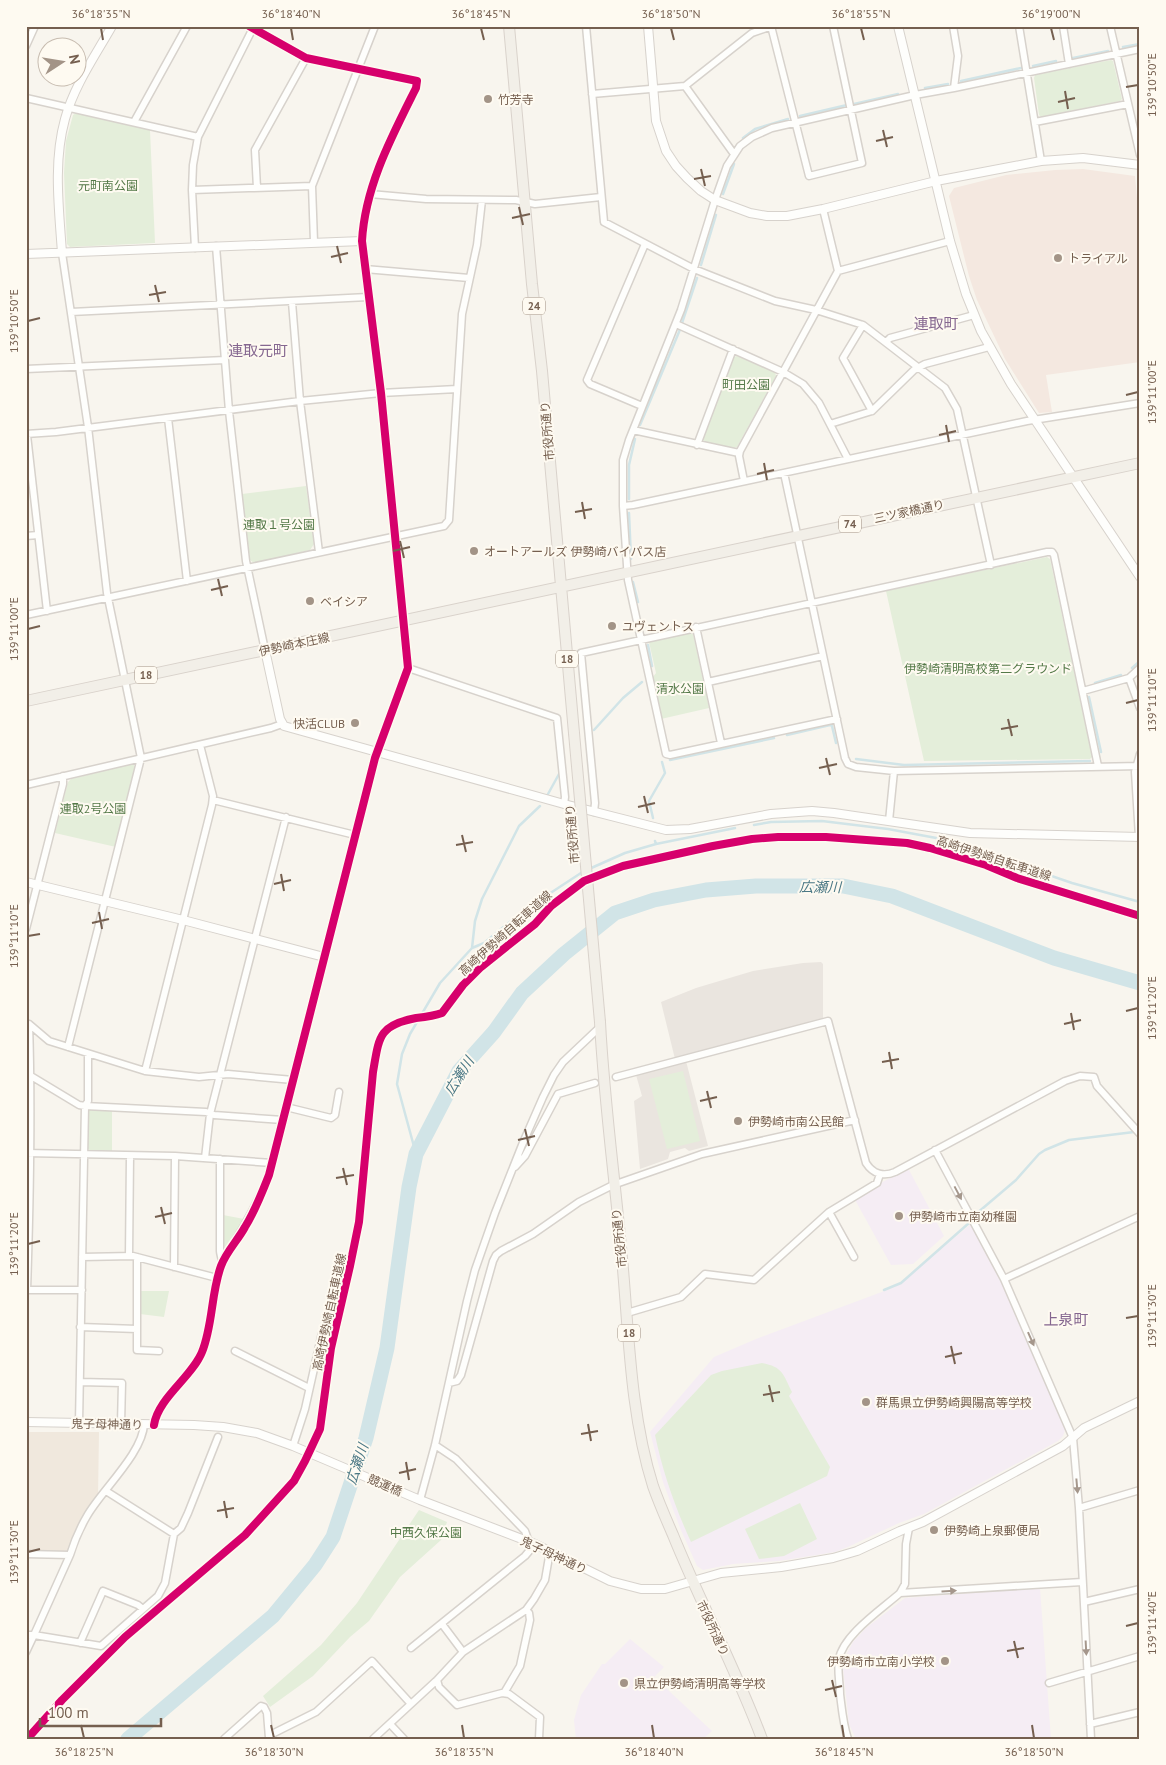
<svg xmlns="http://www.w3.org/2000/svg" width="1166" height="1765" font-family="'PT Sans','Noto Sans JP',sans-serif">
<style>
.residential{fill:#f0e8dd}
.commercial{fill:#f4e8e0}
.industrial{fill:#eae5df}
.education{fill:#f5edf4}
.green{fill:#e4eeda}
.lines{fill:none;stroke-linecap:round;stroke-linejoin:round}
.stream{stroke:#d1e4e7;stroke-width:2.5}
.river{stroke:#d1e4e7;stroke-width:15}
.minor-casing{stroke:#d7d2cc;stroke-width:9}
.tertiary-casing{stroke:#d7d2cc;stroke-width:10}
.primary-casing{stroke:#d9d2cb;stroke-width:12}
.minor{stroke:#fefefc;stroke-width:6}
.tertiary{stroke:#fefefc;stroke-width:8}
.primary{stroke:#f2efe8;stroke-width:10}
.primary-bridge-casing{stroke:#d9d2cb;stroke-width:12;stroke-linecap:butt}
.primary-bridge{stroke:#f2efe8;stroke-width:10}
.cycleway-casing{stroke:#fefaf1;stroke-width:11}
.cycleway{stroke:#d6006c;stroke-width:8}
.oneway{fill:#a5978c}
.ticks{fill:none;stroke:#755f4f;stroke-width:2}
.poi-dot{fill:#a39487;stroke:#fefaf1;stroke-width:2}
.labels{text-anchor:middle;dominant-baseline:central;stroke-width:4;stroke-linejoin:round;paint-order:stroke}
.shield{fill:#fefaf1;stroke:#9e8e80;stroke-width:1}
.shield-label{font-size:11px;font-weight:bold;fill:#755f4f}
.poi-label{font-size:12px;fill:#755f4f;stroke:#fefaf1;text-anchor:start}
.park-label{font-size:12px;fill:#547948;stroke:#fefaf1}
.street-label{font-size:12px;fill:#755f4f;stroke:#fefaf1}
.water-label{font-size:14px;font-style:italic;fill:#4b7885;stroke:#fefaf1}
.quarter-label{font-size:15px;fill:#856790;stroke:#fefaf1}
.neatline{fill:none;stroke:#755f4f;stroke-width:2}
.ticks-label{font-size:12px;text-anchor:middle;fill:#755f4f}
</style>
<rect width="100%" height="100%" fill="#f8f5ee"/>
<!-- residential -->
<path class="residential" d="M26 1432H99L98 1497 84 1515 68 1552 26 1551Z"/>
<!-- commercial -->
<path class="commercial" d="M1083 169 1135 176 1140 230V362L1046 375 1052 412 1039 413 1005 359 977 300 969 276 949 196 954 188 1006 175 1055 170Z"/>
<!-- industrial -->
<path class="industrial" d="M821 962 823 964V1020L675 1059 661 1002 696 988 753 971 803 963Z
M686 1061 708 1146 689 1151 685 1148 670 1152 668 1159 640 1169 634 1101 642 1096 636 1075Z"/>
<!-- education -->
<path class="education" d="M908 1168 944 1236 913 1264 891 1265 854 1198Z
M971 1224 1000 1279 1065 1424V1430L1063 1436 1058 1441 924 1514 899 1523 850 1546 835 1552 779 1561 733 1564 703 1570 697 1566 680 1528 663 1482 650 1432 714 1357 756 1339 895 1287Z
M1040 1588 1051 1739H856L849 1724 843 1668 846 1655 853 1642 866 1628 905 1598Z
M630 1639 664 1667 654 1677 712 1731 703 1739H576L574 1720 581 1695 602 1664H605Z"/>
<!-- green -->
<path class="green" d="M1111 60 1113 61 1122 99 1120 101 1041 117 1039 115 1034 78 1035 75Z
M76 113 150 130 155 243 70 247 67 244 64 173 66 141 73 115Z
M737 356 775 372 776 376 737 447 733 448 704 442 703 439 733 357Z
M306 486 314 544 310 550 254 563 250 560 242 494Z
M1047 557 1050 559 1092 757 1090 759 924 761 886 591Z
M690 633 693 634 709 708 661 719 653 677 656 673 649 642Z
M133 764 136 768 116 847 55 833 68 782 71 779Z
M683 1071 700 1141 667 1149 649 1079Z
M92 1109 112 1110V1151H91L88 1149V1111Z
M223 1215 244 1219 224 1252 223 1248Z
M140 1291H169L164 1317 140 1314Z
M762 1363C783 1367 783 1374 792 1392L789 1396 830 1467 827 1476 691 1542C675 1507 663 1473 655 1435L711 1375 722 1371Z
M800 1503 817 1539 784 1556 759 1559 745 1529Z
M419 1510 447 1522 441 1540 400 1577 369 1621 350 1637 313 1676 270 1707 263 1696 321 1645 357 1603Z"/>
<g class="lines">
<!-- stream -->
<path class="stream" d="M1123 47 1140 44
M1073 58 1108 51
M1033 66 1056 61
M961 81 1021 68
M925 88 948 84
M854 104 898 94
M800 116 847 105
M743 138 755 129 788 119
M723 194 734 164
M701 265 716 215
M640 425 679 332 697 278
M629 499V465L635 439
M629 513 631 559
M633 582 638 602
M648 645 652 666
M1132 668 1140 661
M1095 683 1121 675
M1089 697 1101 752
M594 730 623 698 642 682
M787 735 830 725 832 726 836 743
M856 759 904 765 1090 761
M670 760 774 738
M548 794 559 774
M653 818 649 801 665 773 662 762
M754 825 771 822 822 821 888 829 947 840 1072 883 1140 902
M656 844 735 828
M589 869 625 853 656 844 655 841
M472 948 484 943 523 911 584 871
M416 1154 397 1084 402 1054 410 1034 440 983 472 948 475 921 482 899 519 826 540 806
M976 1214 1016 1180 1039 1154 1045 1150 1069 1140 1134 1132
M884 1290 901 1283 969 1223"/>
<!-- river -->
<path class="river" d="M128 1739 273 1616 315 1565 333 1537 366 1438 387 1348 409 1187 416 1154 459 1071 494 1032 522 993 564 954 615 913 654 900 706 890 756 886H843L892 896 1054 958 1140 983"/>
<defs>
<path id="minor" d="M249 26 306 58 417 81 416 88C392 136 365 186 362 241
M586 26 604 222 694 269 775 301 816 310 863 325 945 388 957 409 991 565
M771 26 809 176 862 163 833 26
M953 26 958 56 954 88
M1019 26 1041 161
M1063 26 1069 64
M1110 26 1140 155
M26 46 35 26
M685 86 734 154
M592 94 685 86 752 33 772 26
M26 98 198 137
M134 122 187 26
M1035 122 1128 104
M257 188 255 150 306 58
M192 190 312 186
M370 194 426 199 516 200 535 204 601 197
M314 242 312 186 375 26
M216 246 229 411 246 561 265 650
M195 248 192 190 193 165 198 137 254 26
M62 253 88 427 107 593 141 758 68 1047
M365 269 469 278
M838 271 950 241
M292 302 300 401 319 552
M71 312 368 297
M676 324 783 372 803 384 819 403 848 459
M863 325 843 358 872 411
M886 342 890 338 974 315
M26 369 225 360
M642 406 590 384 587 380 645 244
M168 418 187 581
M830 424 872 411 914 370 925 364 989 347
M633 430 739 453
M26 434 56 432 300 401 381 393 457 389
M27 435 47 611
M697 445 733 349
M784 473 845 758 848 764 856 767 894 771 1140 766
M744 481 739 456 740 451 838 271 823 209
M623 506 633 505 1027 421 1140 403
M26 536 38 535
M26 615 444 526 449 520 462 314 477 245 482 200
M696 627 721 743
M408 668 557 718 565 797 564 804
M1129 678 1140 708
M708 682 823 656
M1083 691 1129 678 1140 668
M837 719 670 755 666 754 628 580 623 506V460L629 440 681 310 715 200 727 166 740 146 752 137 772 128 915 95 954 88 1140 49
M26 785 271 728 282 724
M213 800 355 835
M594 812 595 803 581 653 1047 552H1052L1054 555 1098 766
M889 821 894 771
M1139 837 1135 772 1140 754
M26 929 63 784V776
M26 1023 29 1024 49 1041 145 1071 199 1077 228 1074 293 1080
M145 1071 212 805 213 796 200 745
M26 1073 79 1105 85 1106 206 1112 214 1115 283 1120
M616 1077 828 1021 866 1163C873 1174 884 1177 895 1172L1065 1081 1080 1076 1094 1077 1097 1086 1140 1134
M286 1107 331 1118 335 1115 339 1092
M935 1150 1004 1279 1073 1438 1079 1508 1091 1739
M26 1153 175 1156 272 1163
M205 1158 210 1114 286 817
M515 1167 525 1156 558 1094 595 1083
M829 1212 854 1257
M129 1256 130 1156
M82 1257 133 1256 217 1278
M137 1257V1350L159 1351
M174 1267 175 1156
M1004 1279 1140 1216
M26 1290H82
M27 1290C30 1201 32 1112 29 1024
M627 1313 681 1297 705 1274 754 1280 829 1212 877 1183 880 1174
M80 1327 137 1329
M235 1351 309 1388
M80 1382 122 1383 121 1424
M449 1383 457 1381 461 1375 493 1261 496 1255 501 1251 533 1234 579 1202 613 1185 702 1154 855 1120
M79 1423 85 1106 88 1101V1054
M154 1425C157 1402 181 1386 193 1368 209 1343 211 1310 217 1280 218 1275 222 1268 222 1262 222 1259 220 1254 220 1251V1159
M435 1445 456 1459 525 1531 529 1542
M293 1446 305 1409 322 1333
M420 1500 435 1445 467 1301 475 1270 495 1213 522 1145 543 1097 554 1075 563 1062 600 1027
M1079 1508 1140 1490
M174 1534 181 1528 188 1513 218 1437
M26 1554 70 1555C74 1542 80 1528 87 1516 101 1491 143 1453 144 1424
M70 1555 34 1635 101 1646 158 1596 165 1583 174 1534 106 1491
M900 1593 1082 1582
M1084 1602 1140 1589
M442 1624 463 1652
M26 1635H34L26 1652
M80 1643 103 1591 138 1605 143 1609
M411 1648 525 1556 535 1544
M437 1680 439 1687 457 1705 502 1693 509 1694 540 1717 539 1739
M1049 1683 1140 1656
M504 1693 520 1666 530 1620 529 1613 526 1610
M390 1724 404 1739
M1090 1724 1140 1712
M270 1735 316 1712 372 1661 411 1704
M224 1739 261 1706 264 1707 267 1713 269 1738
M373 1739 437 1680 463 1652 526 1610 534 1599 545 1580 550 1551
M848 1739C843 1724 842 1710 840 1694 840 1683 837 1670 839 1659 843 1635 882 1609 900 1593L905 1584 906 1544 909 1528"/>
<path id="tertiary" d="M648 26 656 121 666 151 676 166 687 178 701 191 715 200 750 213 767 216H787L823 209 936 181 1041 161 1083 158 1140 165
M898 26 950 241 966 294 981 331 1011 384 1140 577
M62 253C59 208 53 162 65 119 74 86 95 56 112 26
M26 254 362 241 381 393 408 668 375 758 269 1175C257 1207 241 1234 222 1262
M265 650 280 719 284 726 564 804 666 830 690 829 771 814 812 811 834 813 970 833 1140 837
M26 882 183 920 324 957
M26 1422 194 1425 223 1427 257 1433 293 1446 420 1500 535 1544 610 1581 641 1589H665L721 1573 781 1567 833 1558 857 1551 900 1531 923 1522 1063 1446 1084 1428 1140 1401"/>
<path id="primary" d="M509 26 532 284 542 371 574 733
M26 701 1140 463
M600 1022C604 1101 615 1179 622 1258 629 1334 630 1413 653 1486 659 1503 666 1519 673 1535 701 1604 736 1669 762 1739"/>
</defs>
<!-- minor casing -->
<use href="#minor" class="minor-casing"/>
<!-- tertiary casing -->
<use href="#tertiary" class="tertiary-casing"/>
<!-- primary casing -->
<use href="#primary" class="primary-casing"/>
<!-- minor -->
<use href="#minor" class="minor"/>
<!-- tertiary -->
<use href="#tertiary" class="tertiary"/>
<!-- primary -->
<use href="#primary" class="primary"/>
<defs>
<path id="primary-bridge" d="M574 733 600 1022"/>
</defs>
<!-- primary-bridge casing -->
<use href="#primary-bridge" class="primary-bridge-casing"/>
<!-- primary-bridge -->
<use href="#primary-bridge" class="primary-bridge"/>
<defs>
<path id="cycleway" d="M154 1425C158 1398 192 1377 202 1352 213 1325 211 1293 221 1266 226 1252 238 1240 245 1227 255 1211 262 1193 269 1175L375 758 408 668 381 393 362 241C365 186 392 136 416 88L417 81 306 58 249 26
M27 1739 62 1700 125 1637 245 1535 294 1481 305 1461 320 1429 331 1348 350 1266 359 1222 373 1072C379 1038 378 1025 416 1018 425 1017 434 1016 442 1013L463 985 481 967 535 924 551 906 584 881 623 866 713 846 752 839 778 837H826L907 843 930 848 986 865 1017 878 1140 916"/>
</defs>
<!-- cycleway casing -->
<use href="#cycleway" class="cycleway-casing"/>
<!-- cycleway -->
<use href="#cycleway" class="cycleway"/>
</g>
<!-- one-way arrows -->
<defs><path id="oneway-solid" d="M-6-.8H1V-3.2L6.5 0L1 3.2V.8H-6Z" transform="scale(1.25)"/></defs>
<g class="oneway">
<use href="#oneway-solid" transform="translate(958 1193) rotate(62)"/>
<use href="#oneway-solid" transform="translate(1031 1339) rotate(66)"/>
<use href="#oneway-solid" transform="translate(1077 1486) rotate(85)"/>
<use href="#oneway-solid" transform="translate(949 1591) rotate(-4)"/>
<use href="#oneway-solid" transform="translate(1086 1648) rotate(87)"/>
</g>
<!-- ticks -->
<path class="ticks" d="M101 28 103 40M291 28 293 40M481 28 484 40M671 28 674 40M861 28 864 40M1051 28 1054 40M1126 87 1138 85M1065 91 1068 109M1058 102 1075 98M883 130 887 147M876 141 893 137M701 169 705 186M694 179 711 176M519 207 523 225M512 218 530 214M337 246 341 263M331 257 348 253M155 285 159 302M149 295 166 292M28 321 40 318M1126 395 1138 392M946 425 949 442M939 435 956 431M764 463 767 480M757 474 774 470M582 502 585 519M575 512 592 509M400 541 404 558M393 551 410 547M218 579 222 596M211 590 228 586M28 629 40 626M1126 703 1138 700M1008 719 1012 736M1001 729 1018 726M826 758 830 775M819 768 837 764M644 796 648 813M638 807 655 803M462 835 466 852M456 845 473 842M281 874 284 891M274 884 291 880M99 912 102 929M92 923 109 919M28 936 40 934M1126 1011 1138 1008M1071 1013 1074 1030M1064 1024 1081 1020M889 1052 892 1069M882 1062 899 1059M707 1091 711 1108M700 1101 717 1097M525 1129 529 1146M518 1140 535 1136M343 1168 347 1185M336 1178 354 1175M161 1207 165 1224M155 1217 172 1213M28 1244 40 1241M1126 1318 1138 1316M951 1346 955 1364M945 1357 962 1353M769 1385 773 1402M763 1395 780 1392M588 1424 591 1441M581 1434 598 1431M406 1462 409 1480M399 1473 416 1469M224 1501 227 1518M217 1511 234 1508M28 1552 40 1549M1126 1626 1138 1623M1014 1641 1018 1658M1007 1651 1024 1648M832 1680 836 1697M825 1690 842 1686M81 1725 84 1738M271 1725 274 1738M462 1725 464 1738M652 1725 654 1738M842 1725 844 1738M1032 1725 1034 1738"/>
<!-- markers -->
<g class="poi-dot">
<circle cx="488" cy="99" r="5"/>
<circle cx="1058" cy="258" r="5"/>
<circle cx="474" cy="551" r="5"/>
<circle cx="310" cy="601" r="5"/>
<circle cx="612" cy="626" r="5"/>
<circle cx="355" cy="723" r="5"/>
<circle cx="738" cy="1121" r="5"/>
<circle cx="899" cy="1216" r="5"/>
<circle cx="866" cy="1402" r="5"/>
<circle cx="934" cy="1530" r="5"/>
<circle cx="945" cy="1661" r="5"/>
<circle cx="624" cy="1683" r="5"/>
</g>
<g class="labels">
<!-- shield labels -->
<g class="shield">
<rect x="523" y="297.5" width="22" height="17" rx="4"/>
<rect x="839" y="515.5" width="22" height="17" rx="4"/>
<rect x="556" y="650.5" width="22" height="17" rx="4"/>
<rect x="135" y="666.5" width="22" height="17" rx="4"/>
<rect x="618" y="1324.5" width="22" height="17" rx="4"/>
</g>
<g class="shield-label">
<text x="534" y="306">24</text>
<text x="850" y="524">74</text>
<text x="567" y="659">18</text>
<text x="146" y="675">18</text>
<text x="629" y="1333">18</text>
</g>
<!-- poi labels -->
<g class="poi-label">
<text x="498" y="99">竹芳寺</text>
<text x="1068" y="258">トライアル</text>
<text x="484" y="551">オートアールズ 伊勢崎バイパス店</text>
<text x="320" y="601">ベイシア</text>
<text x="622" y="626">ユヴェントス</text>
<text x="345" y="723" text-anchor="end">快活CLUB</text>
<text x="748" y="1121">伊勢崎市南公民館</text>
<text x="909" y="1216">伊勢崎市立南幼稚園</text>
<text x="876" y="1402">群馬県立伊勢崎興陽高等学校</text>
<text x="944" y="1530">伊勢崎上泉郵便局</text>
<text x="935" y="1661" text-anchor="end">伊勢崎市立南小学校</text>
<text x="634" y="1683">県立伊勢崎清明高等学校</text>
</g>
<!-- park labels -->
<g class="park-label">
<text x="108" y="185">元町南公園</text>
<text x="746" y="384">町田公園</text>
<text x="279" y="524">連取１号公園</text>
<text x="988" y="668">伊勢崎清明高校第二グラウンド</text>
<text x="680" y="688">清水公園</text>
<text x="93" y="808">連取2号公園</text>
<text x="426" y="1532">中西久保公園</text>
</g>
<!-- street labels -->
<g class="street-label">
<text transform="translate(547 431) rotate(-95)">市役所通り</text>
<text transform="translate(909 511) rotate(-12)">三ツ家橋通り</text>
<text transform="translate(294 644) rotate(-12)">伊勢崎本庄線</text>
<text transform="translate(572 834) rotate(-95)">市役所通り</text>
<text transform="translate(994 858) rotate(18)">高崎伊勢崎自転車道線</text>
<text transform="translate(505 933) rotate(-42)">高崎伊勢崎自転車道線</text>
<text transform="translate(619 1238) rotate(-96)">市役所通り</text>
<text transform="translate(329 1312) rotate(-78)">高崎伊勢崎自転車道線</text>
<text transform="translate(107 1424) rotate(1)">鬼子母神通り</text>
<text transform="translate(385 1485) rotate(23)">競運橋</text>
<text transform="translate(554 1555) rotate(25)">鬼子母神通り</text>
<text transform="translate(713 1628) rotate(65)">市役所通り</text>
</g>
<!-- water labels -->
<g class="water-label">
<text transform="translate(820 887) rotate(1)">広瀬川</text>
<text transform="translate(459 1076) rotate(-58)">広瀬川</text>
<text transform="translate(357 1464) rotate(-72)">広瀬川</text>
</g>
<!-- quarter labels -->
<g class="quarter-label">
<text x="936" y="323">連取町</text>
<text x="258" y="350">連取元町</text>
<text x="1066" y="1319">上泉町</text>
</g>
</g>
<!-- border -->
<rect width="1166" height="1765" fill="none" stroke="#fefaf1" stroke-width="55"/>
<!-- north arrow -->
<g transform="translate(62 62) rotate(78)"><circle r="24" fill="#fefaf1" stroke="#c7bcb0"/>
<path d="M0-4L9 19L0 12L-9 19Z" fill="#a39487"/>
<text y="-8" font-size="14" font-weight="bold" text-anchor="middle" fill="#755f4f">N</text>
</g>
<!-- scale -->
<path d="M40 1718v8h121v-8" fill="none" stroke="#755f4f" stroke-width="2.5"/>
<text x="48" y="1718" font-size="15" fill="#755f4f" stroke="#fefaf1" stroke-width="4" paint-order="stroke">100 m</text>
<rect x="28" y="28" width="1110" height="1710" class="neatline"/>
<g class="ticks-label">
<text x="101" y="18">36°18'35"N</text>
<text x="291" y="18">36°18'40"N</text>
<text x="481" y="18">36°18'45"N</text>
<text x="671" y="18">36°18'50"N</text>
<text x="861" y="18">36°18'55"N</text>
<text x="1051" y="18">36°19'00"N</text>
<text transform="translate(1152 85) rotate(-90)" y="4">139°10'50"E</text>
<text transform="translate(14 321) rotate(-90)" y="4">139°10'50"E</text>
<text transform="translate(1152 392) rotate(-90)" y="4">139°11'00"E</text>
<text transform="translate(14 629) rotate(-90)" y="4">139°11'00"E</text>
<text transform="translate(1152 700) rotate(-90)" y="4">139°11'10"E</text>
<text transform="translate(14 936) rotate(-90)" y="4">139°11'10"E</text>
<text transform="translate(1152 1008) rotate(-90)" y="4">139°11'20"E</text>
<text transform="translate(14 1244) rotate(-90)" y="4">139°11'20"E</text>
<text transform="translate(1152 1316) rotate(-90)" y="4">139°11'30"E</text>
<text transform="translate(14 1552) rotate(-90)" y="4">139°11'30"E</text>
<text transform="translate(1152 1623) rotate(-90)" y="4">139°11'40"E</text>
<text x="84" y="1756">36°18'25"N</text>
<text x="274" y="1756">36°18'30"N</text>
<text x="464" y="1756">36°18'35"N</text>
<text x="654" y="1756">36°18'40"N</text>
<text x="844" y="1756">36°18'45"N</text>
<text x="1034" y="1756">36°18'50"N</text>
</g>
</svg>
